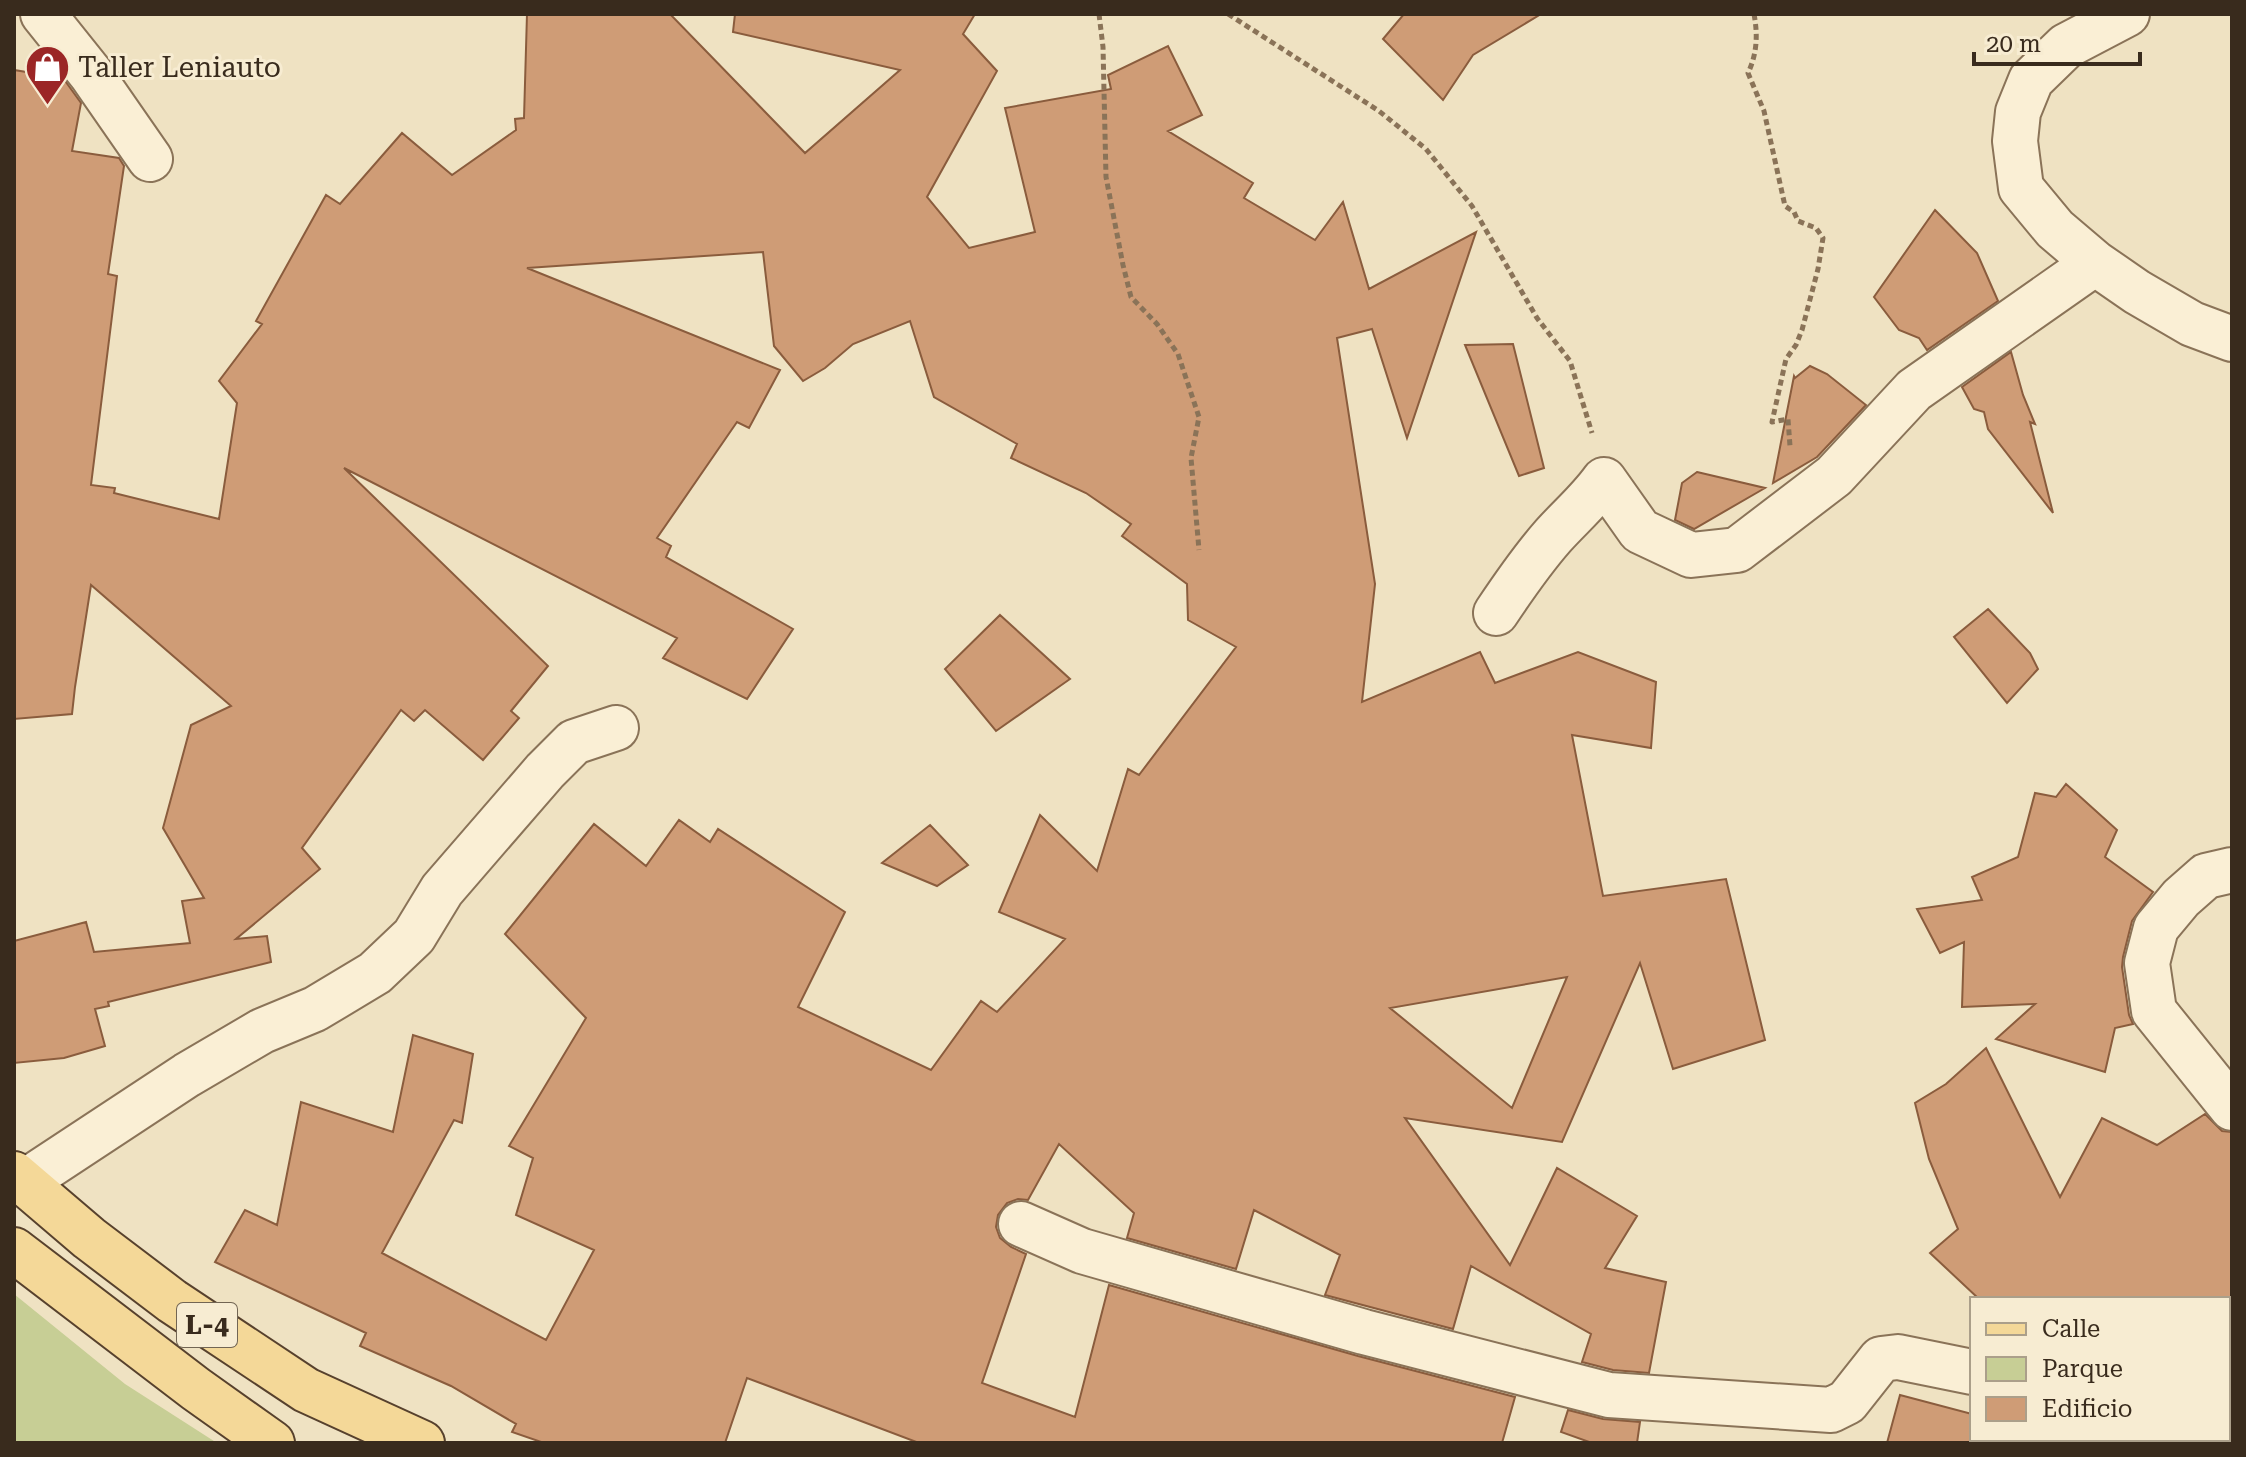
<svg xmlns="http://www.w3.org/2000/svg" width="2246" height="1457" font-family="'Roboto Serif',serif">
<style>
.green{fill:#c7ce95}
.building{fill:#cf9c76;stroke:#8a5c3d;stroke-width:2;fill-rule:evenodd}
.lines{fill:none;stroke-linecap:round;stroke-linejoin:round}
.street-casing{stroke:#8a7358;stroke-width:48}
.primary-casing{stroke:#57412d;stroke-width:48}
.path{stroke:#8a7358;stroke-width:5;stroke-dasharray:6 4;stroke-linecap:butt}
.street{stroke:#faefd5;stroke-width:44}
.primary{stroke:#f4d898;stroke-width:44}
.labels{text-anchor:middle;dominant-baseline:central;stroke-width:6;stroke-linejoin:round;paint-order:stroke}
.shield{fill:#f7ecd2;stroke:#726553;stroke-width:2}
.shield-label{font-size:26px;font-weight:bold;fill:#392b1d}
.poi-label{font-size:28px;fill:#392b1d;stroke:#f7ecd2;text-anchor:start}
</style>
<rect width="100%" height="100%" fill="#efe2c2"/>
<!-- green -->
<path class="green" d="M14 1294 125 1384 217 1443H14Z"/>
<!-- building -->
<path class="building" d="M527 14H670L805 153 900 70 733 32 735 14H975L963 34 997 71 927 197 969 248 1035 232 1005 108 1111 89 1108 75 1168 46 1202 115 1168 131 1253 183 1244 198 1315 240 1343 202 1369 289 1476 232 1407 438 1372 329 1337 338 1375 584 1362 702 1480 652 1495 683 1578 652 1656 682 1651 748 1572 735 1603 896 1726 879 1765 1040 1673 1069 1640 963 1562 1142 1405 1118 1510 1265 1557 1168 1637 1216 1605 1268 1666 1282 1649 1373 1613 1370 1582 1362 1591 1334 1471 1266 1453 1329 1325 1295 1340 1255 1254 1210 1236 1269 1127 1238 1134 1213 1059 1144 1028 1200 1018 1199 1007 1203 998 1215 996 1227 1000 1238 1011 1247 1026 1254 982 1383 1075 1417 1109 1285 1358 1356 1515 1397 1502 1443H919L747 1378 725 1443H544L512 1432 516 1424 451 1386 360 1346 366 1333 215 1262 245 1210 277 1225 301 1102 393 1132 413 1035 473 1054 462 1123 454 1120 382 1253 546 1340 594 1250 516 1215 533 1158 509 1146 586 1018 505 934 594 824 646 866 679 820 710 842 718 829 845 912 798 1007 931 1070 981 1001 997 1012 1065 939 999 912 1040 815 1097 871 1128 769 1139 775 1236 647 1188 620 1187 584 1122 536 1131 524 1086 493 1011 458 1017 444 934 397 910 321 853 344 825 368 803 381 774 346 763 252 527 268 780 370 749 428 737 422 657 538 671 546 666 557 793 629 747 699 663 658 677 638 344 468 548 666 511 711 519 718 483 760 425 710 414 721 401 710 302 848 320 869 236 939 267 936 271 962 108 1002 109 1006 95 1009 105 1046 64 1058 14 1063V941L86 922 94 952 190 943 182 901 204 898 163 828 191 725 231 706 91 585 75 687 72 714 14 719V70L63 78 81 103 72 151 119 158 124 166 108 274 117 276 91 485 115 488 114 493 219 519 237 403 219 381 262 324 256 321 326 195 340 204 402 133 452 175 516 130 515 119 524 118ZM1567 977 1512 1108 1390 1008Z
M1404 14H1541L1473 55 1443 100 1383 39Z
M1935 210 1977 253 1998 301 1927 350 1919 338 1899 330 1874 297Z
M1513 344 1544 468 1519 476 1465 345Z
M2011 352 2023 395 2035 424 2030 422 2053 513 1988 429 1984 412 1974 409 1962 387Z
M1810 366 1827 374 1866 405 1817 457 1773 483 1794 376 1795 378Z
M1697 472 1765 488 1694 529 1675 520 1682 483Z
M1988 609 2030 653 2038 669 2007 703 1954 637Z
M1000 615 1070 679 996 731 945 669Z
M2066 784 2117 830 2105 857 2153 892 2132 921 2123 957 2122 967 2129 1015 2133 1024 2115 1028 2105 1072 1996 1039 2035 1004 1962 1007 1964 942 1940 953 1917 909 1982 900 1972 877 2018 857 2035 793 2056 797Z
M930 825 968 865 937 886 882 863Z
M1986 1048 2060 1197 2102 1118 2157 1145 2205 1114 2222 1131 2232 1132V1299H1979L1930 1253 1958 1229 1929 1159 1915 1103 1946 1084Z
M1900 1395 1972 1414V1439H2025L2024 1443H1887Z
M1568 1410 1603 1419 1640 1422 1637 1443H1592L1561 1432Z"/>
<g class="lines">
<defs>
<path id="street" d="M43 14 91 74 150 159
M2127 14 2066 46 2031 80 2018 112 2015 141 2021 188 2055 229 2095 263 2137 292 2192 324 2232 339
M1496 613C1514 586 1532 560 1553 536 1570 517 1589 501 1604 480L1640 531 1691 555 1737 550 1834 476 1914 390 2095 263
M2232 870 2206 876 2181 898 2156 928 2147 963 2154 1011 2232 1108
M23 1183 187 1075 262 1031 315 1009 375 973 414 936 442 890 545 771 574 742 616 728
M1021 1224 1082 1251 1364 1332 1609 1395 1831 1410 1847 1402 1881 1359 1898 1357 1972 1372
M2202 1439 2213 1443"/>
<path id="primary" d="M14 1174 89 1238 172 1301 306 1390 422 1443
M14 1250 196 1389 272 1443"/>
</defs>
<!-- street casing -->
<use href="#street" class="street-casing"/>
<!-- primary casing -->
<use href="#primary" class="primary-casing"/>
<!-- path -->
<path class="path" d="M1099 14 1103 47 1106 177 1123 265 1131 297 1157 324 1178 354 1199 417 1191 458 1199 550
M1228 14 1379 111 1426 149 1472 206 1537 318 1570 361 1592 433
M1754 14C1758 35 1757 54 1748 73L1764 111 1785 206 1794 212 1798 221 1816 228 1823 238 1818 269 1802 330 1796 345 1786 359 1772 422 1788 419 1790 446"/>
<!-- street -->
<use href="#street" class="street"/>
<!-- primary -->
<use href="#primary" class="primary"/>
</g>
<!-- icons -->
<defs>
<symbol id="shop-pin" viewBox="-11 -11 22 30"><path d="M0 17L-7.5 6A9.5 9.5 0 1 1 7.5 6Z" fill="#9b2626" stroke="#f7ecd2"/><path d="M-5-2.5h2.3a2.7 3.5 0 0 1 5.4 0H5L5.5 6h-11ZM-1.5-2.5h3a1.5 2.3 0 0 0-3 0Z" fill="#fff"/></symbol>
</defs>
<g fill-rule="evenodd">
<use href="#shop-pin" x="22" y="42" width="51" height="69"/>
</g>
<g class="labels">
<!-- shield labels -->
<rect class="shield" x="177" y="1303" width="60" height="44" rx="6"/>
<g class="shield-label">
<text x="207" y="1325">L-4</text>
</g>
<!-- poi labels -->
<g class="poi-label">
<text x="78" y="67">Taller Leniauto</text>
</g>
</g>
<!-- border -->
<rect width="2246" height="1457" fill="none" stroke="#392b1d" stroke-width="32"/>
<!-- legend -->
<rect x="1970" y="1297" width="260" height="144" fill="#f7ecd2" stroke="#ab9f8a" stroke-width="2"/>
<rect x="1986" y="1323" width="40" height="12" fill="#f4d898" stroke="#ab9f8a" stroke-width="2"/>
<text x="2042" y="1337" font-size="24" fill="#392b1d">Calle</text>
<rect x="1986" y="1357" width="40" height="24" fill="#c7ce95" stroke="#ab9f8a" stroke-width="2"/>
<text x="2042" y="1377" font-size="24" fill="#392b1d">Parque</text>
<rect x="1986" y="1397" width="40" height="24" fill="#cf9c76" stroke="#ab9f8a" stroke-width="2"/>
<text x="2042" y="1417" font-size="24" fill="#392b1d">Edificio</text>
<!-- scale -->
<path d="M1974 52v12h166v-12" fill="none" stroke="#392b1d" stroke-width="4"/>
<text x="1986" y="52" font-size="24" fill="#392b1d" stroke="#f7ecd2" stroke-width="6" paint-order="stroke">20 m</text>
</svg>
